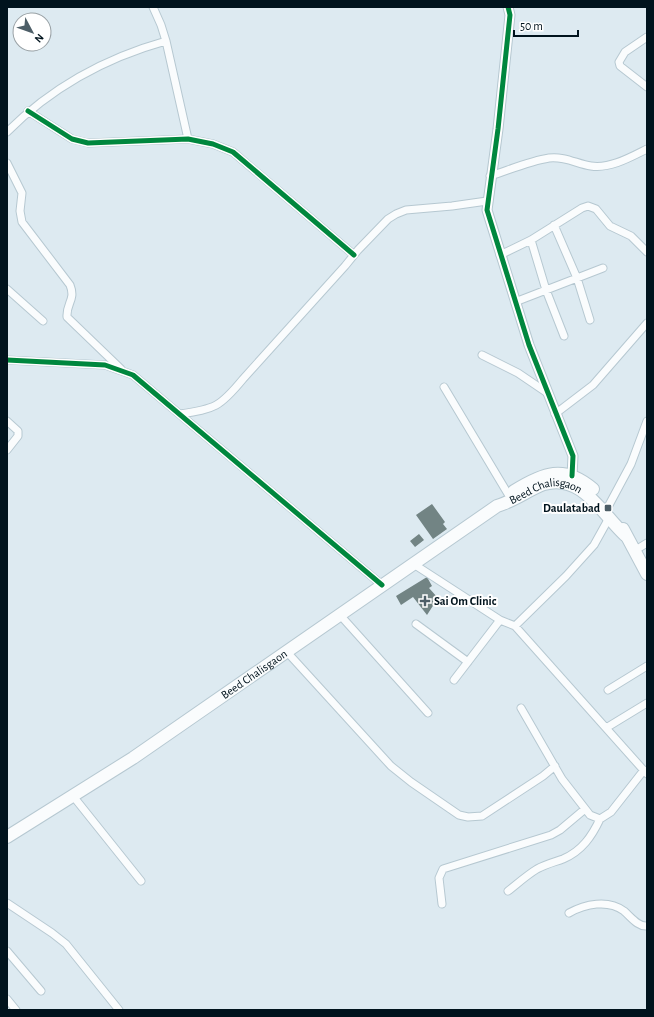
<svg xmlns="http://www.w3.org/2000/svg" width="654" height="1017" font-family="'Alegreya Sans',sans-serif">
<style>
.building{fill:#728484}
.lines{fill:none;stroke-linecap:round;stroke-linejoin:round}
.minor-casing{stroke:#b6c8d1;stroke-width:9}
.tertiary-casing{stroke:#b6c8d1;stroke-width:11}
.trunk-casing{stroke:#b6c8d1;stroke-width:14}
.minor{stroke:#fafcfd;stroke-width:7}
.tertiary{stroke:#fafcfd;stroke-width:9}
.trunk{stroke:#fafcfd;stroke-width:12}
.cycleway-casing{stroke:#fff;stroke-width:8}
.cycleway{stroke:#00873e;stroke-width:5}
.poi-dot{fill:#4d5e67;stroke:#fff;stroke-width:1.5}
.labels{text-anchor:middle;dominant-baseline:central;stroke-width:4;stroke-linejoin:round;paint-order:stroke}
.street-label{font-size:12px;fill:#00131d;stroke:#fff}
.poi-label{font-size:12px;font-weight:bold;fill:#00131d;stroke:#fff;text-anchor:end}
</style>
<rect width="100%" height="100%" fill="#ddeaf1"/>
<!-- building -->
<path class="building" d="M432 504 445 522 443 524 447 529 433 539 416 515Z
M419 534 424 540 415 547 410 541Z
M427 577 432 586 429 588 438 598 427 615 413 597 401 605 396 596Z"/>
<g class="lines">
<defs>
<path id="minor" d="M153 7 161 25 166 41 188 139
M647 37 625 52 619 62 620 66 647 87
M28 111 72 139 88 143 188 139 213 144 233 152 354 255
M7 132C52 87 105 58 166 41
M7 163 22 193 20 211 22 222 70 285C76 300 66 303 67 317L121 369
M490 176C509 170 530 161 549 158 565 156 577 164 591 166 610 169 631 157 647 149
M554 225 577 278 590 320
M531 240 546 290 564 336
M500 255 531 240 582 208 588 206 596 209 610 226 631 236 647 252
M7 289 43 321
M515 302 603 268
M482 355 518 373 546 392
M7 360 105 365 133 375 382 585
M444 387 508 494
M180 414C215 409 220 407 243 379L345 266 358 250 388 219 396 214 406 210 452 206 487 201
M555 414 593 385 647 323
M7 421 18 431V436L7 450
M609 505 631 464 647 421
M634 551 647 543
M412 563 500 620 515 626 647 774
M340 615 428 713
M416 624 468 662
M515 626 566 576 594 545 609 518
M287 652 391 766 411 782 459 815 468 817 482 816 543 776 555 766
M454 680 500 620
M608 690 647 666
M521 708 562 779 590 815 600 819 611 812 644 770
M606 728 647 703
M73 796 141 881
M508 891C517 884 527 875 537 869 546 864 555 862 563 859 582 851 592 836 600 819
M7 903 52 933 66 944 119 1010
M442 904 439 878 443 869 551 835 560 830 585 809
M569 913C585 904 608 899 624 911 631 917 638 927 647 926
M7 951 41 991
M7 999 16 1010"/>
<path id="tertiary" d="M508 7 510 15 498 129 487 210 529 345 573 456 572 476"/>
<g id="trunk">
<path d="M514 491C543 473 564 464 593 489"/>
<path d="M623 529 647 574"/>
<path id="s1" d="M7 837 133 758 497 506C514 501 528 490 544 484 582 473 602 514 625 535"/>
</g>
</defs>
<!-- minor casing -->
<use href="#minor" class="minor-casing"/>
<!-- tertiary casing -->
<use href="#tertiary" class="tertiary-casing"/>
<!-- trunk casing -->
<use href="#trunk" class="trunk-casing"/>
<!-- minor -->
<use href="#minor" class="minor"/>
<!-- tertiary -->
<use href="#tertiary" class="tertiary"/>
<!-- trunk -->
<use href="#trunk" class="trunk"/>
<defs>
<path id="cycleway" d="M508 7 510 15 498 129 487 210 529 345 573 456 572 476
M28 111 72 139 88 143 188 139 213 144 233 152 354 255
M7 360 105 365 133 375 382 585"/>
</defs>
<!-- cycleway casing -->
<use href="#cycleway" class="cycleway-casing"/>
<!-- cycleway -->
<use href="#cycleway" class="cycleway"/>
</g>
<!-- markers -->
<g class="poi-dot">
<rect x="604" y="504" width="8" height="8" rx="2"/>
<path d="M423 595h4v4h4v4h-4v4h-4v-4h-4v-4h4z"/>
</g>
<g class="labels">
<!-- street labels -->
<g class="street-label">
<text stroke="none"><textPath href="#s1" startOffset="644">Beed Chalisgaon</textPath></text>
<text stroke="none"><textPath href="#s1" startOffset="296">Beed Chalisgaon</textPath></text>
</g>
<!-- poi labels -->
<g class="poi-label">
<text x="600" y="508">Daulatabad</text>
<text x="434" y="601" text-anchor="start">Sai Om Clinic</text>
</g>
</g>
<!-- border -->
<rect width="654" height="1017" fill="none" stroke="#00131d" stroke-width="16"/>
<!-- north arrow -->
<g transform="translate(32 32) rotate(131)"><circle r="19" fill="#ffffff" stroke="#99a1a5"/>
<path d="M0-3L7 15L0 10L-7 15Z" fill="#4d5e67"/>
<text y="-6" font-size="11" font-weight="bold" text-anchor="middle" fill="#00131d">N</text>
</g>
<!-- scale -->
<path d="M514 30v6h64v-6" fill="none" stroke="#00131d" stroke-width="2"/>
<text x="520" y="30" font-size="12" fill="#00131d" stroke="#ffffff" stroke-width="3" paint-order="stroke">50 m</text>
</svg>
